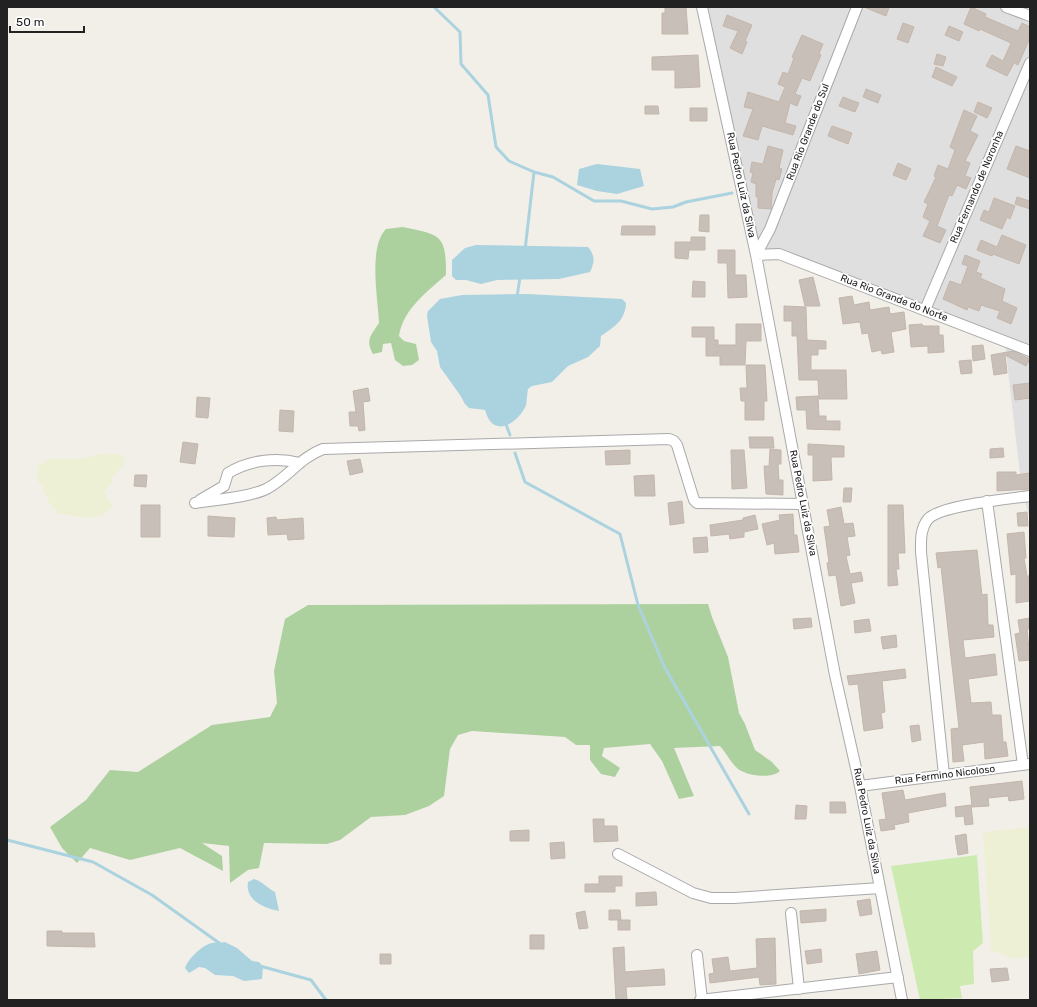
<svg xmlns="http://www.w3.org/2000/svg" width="1037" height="1007" font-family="Rubik,sans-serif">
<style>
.residential{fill:#e0dfdf}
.farmland{fill:#eef0d5}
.grass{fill:#cdebb0}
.forest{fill:#add19e}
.water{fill:#aad3df}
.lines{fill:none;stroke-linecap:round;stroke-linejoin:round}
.stream{stroke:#aad3df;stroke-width:3}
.building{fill:#c7bfb8;stroke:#c4b6ab}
.minor-casing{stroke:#a9a9a9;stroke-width:12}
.minor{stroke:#fff;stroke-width:10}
.labels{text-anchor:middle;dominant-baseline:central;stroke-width:3.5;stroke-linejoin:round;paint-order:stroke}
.street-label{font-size:10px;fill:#222;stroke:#fff}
</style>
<rect width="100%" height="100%" fill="#f2efe9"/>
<!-- residential -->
<path class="residential" d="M702 7H1030V519L1022 491 1005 345 779 254 756 255Z"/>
<!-- farmland -->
<path class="farmland" d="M102 454H121L125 462 116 475 112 476V483L104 492 113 507 101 516 88 518 59 514 48 501 42 486 36 479 38 466 50 459H79Z
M1030 827V957L1016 959 991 951 983 832Z"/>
<!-- grass -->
<path class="grass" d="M977 855 983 943 973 951 974 984 960 986 962 998 920 1000 891 866Z"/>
<!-- forest -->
<path class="forest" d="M403 227C442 235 446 235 446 275 428 291 403 309 399 336L404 341 416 344 419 360 412 365 403 366 395 360 391 343 383 344 382 352 373 354C365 340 371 335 379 323 378 299 368 247 386 229Z
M708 604 712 617 728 657 739 713 745 724 755 750 772 762 780 771C771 779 748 776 738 769 731 763 726 753 720 746L674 748 694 796 679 799 662 761 650 744 604 748 602 756 620 768 615 777 601 774 590 760V745H576L565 737 472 731 458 735 450 749 444 796 429 806 405 815 371 817 340 840 327 844 264 843 259 868 248 870 230 883 229 846 202 843 222 856 223 871 180 848 130 860 90 848 77 863 62 848 50 827 86 800 110 770 138 772 212 725 270 717 277 703 274 671 285 619 308 605Z"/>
<!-- water -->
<path class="water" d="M597 164 640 169 644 186 617 194 597 191 577 185 579 169Z
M476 245 588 247C595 255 595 262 590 272L559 279 497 280 481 284 466 280H456L452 276V260L465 248Z
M527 294 622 299 626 303C625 321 615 326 601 336L600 346 588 357 568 366 552 382 532 386 528 389C527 394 527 400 526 405 523 414 509 429 498 426 490 425 487 416 485 410L469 408 465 404 460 395 440 367 437 351 431 342 427 316 428 311 440 299 462 295Z
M254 879C262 881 267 888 275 892L279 911C265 908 245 901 248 882Z
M225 942 237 948 252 961 259 962 263 967 262 979 244 981 233 976 215 975 205 968 199 967 189 973 185 968C188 959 202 945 212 943 216 942 221 943 225 942Z"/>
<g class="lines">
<!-- stream -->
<path class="stream" d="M434 7 460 32 461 64 488 95 496 147 509 161 534 172 553 177 594 201H621L652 209 673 207 686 202 732 193
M525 250 534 172
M517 297 520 277
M505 422 510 435
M515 453 525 482 620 534 638 605 665 668 749 814
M7 840 93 862 152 895 222 945
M260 966 311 980 326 1000"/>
</g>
<!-- building -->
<path class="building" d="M665 7H686L688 34H662V13H665Z
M864 7H889L886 16Z
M971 7 986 14 985 17 1018 31 1022 23 1030 27V38L1018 65 1014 63 1007 76 986 66 992 55 1003 61 1011 43 980 29 979 31 964 24Z
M727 15 752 25 745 41 747 42 742 54 730 48 738 31 723 26Z
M903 23 914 27 908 43 897 39Z
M949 26 963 32 959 41 945 35Z
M802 35 823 44 819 54 821 55 810 81 802 78 795 94 801 96 797 106 790 103 785 123 796 126 793 135 762 126 758 140 743 136 753 109 744 107 748 92 779 102 785 87 778 84 783 72 788 74 794 58 792 57Z
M937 54 946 57 943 66 934 64Z
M698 55 700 87 675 88V70H652V57Z
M936 67 957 77 952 86 932 77Z
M866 89 881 95 878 103 863 97Z
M843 97 859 103 855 112 839 106Z
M978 102 992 108 987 118 974 112Z
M645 106H658L659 114H645Z
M690 108H707V121H690Z
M964 110 977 116 970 131 978 135 965 161 970 163 965 176 971 178 966 189 957 185 952 196 949 195 937 226 946 230 940 243 923 236 930 221 923 217 928 204 924 202 936 177 934 176 938 165 948 169 955 150 950 147Z
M832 126 852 133 848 144 828 136Z
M768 146 783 150 779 168 782 169 779 180 776 179 772 193 771 209 758 208V197H756V184L751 182 753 173 750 172 752 162 763 164Z
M1016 146 1030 151V178L1007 169Z
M898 163 911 169 906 180 893 175Z
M1017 197 1030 201V209L1015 204Z
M994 198 1015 206 1010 219 1007 217 1002 229 980 220 984 210 989 212Z
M700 215H709V232L699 231Z
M622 226H655V235H621Z
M1002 235 1026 245 1019 264 993 254 992 256 977 250 981 240 997 247Z
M691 237H705V250H689L688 259 675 258V242H691Z
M718 250H735V275H746L747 297 728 298 727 263H718Z
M965 255 980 261 976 272 982 274 980 278 1005 289 1002 301 1017 308 1011 324 997 318 1000 311 981 305 979 311 968 307 967 310 943 299 950 281 961 285 968 266 962 264Z
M813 277 820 306H805L799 280Z
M693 281 705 282V297H692Z
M852 296 854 305 869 302 870 310 889 307 890 314 904 312 906 329 891 332 894 352 882 354 881 350 872 352 868 333 862 334 860 322 843 324 839 298Z
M784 306 806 307 807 340 826 341V349H818V355H811V370H846L847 399H819L818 380H799L797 336H792V321H784Z
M736 324H761V341H746L745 365H720V356H706V337H692V327H714V340H718V345H736Z
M922 324 923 326H939V335H943L944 352 928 353V346L911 347 909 325Z
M983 345 985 359 973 361 972 346Z
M1013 351 1030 359 1026 366 1005 355 1007 373 994 375 991 355Z
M971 360 972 373 961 374 959 361Z
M746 365H765L767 401H764V420H745V401H741L740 388H747Z
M1030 383V398L1015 400 1013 385Z
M368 388 370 401 363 402 365 430 359 431 358 426H350L349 412H356L353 391Z
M818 396 819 416H826V421H840V430L807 429 806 410H797L796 397Z
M197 397 210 398 208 418 196 417Z
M280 410 294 411 293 432 279 431Z
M749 437H773L774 448H750Z
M183 442 198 444 195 464 180 462Z
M808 444 844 446V457H831L832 480 813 481V455H808Z
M1003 448 1004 457 990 458V449Z
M770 449 781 450V464H778L779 480H783V495L766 494 764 466H769Z
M630 450V464L606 465 605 451Z
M731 450H744L747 488 732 489Z
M360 459 363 472 350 475 347 461Z
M997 472H1016V475L1030 473V489L997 491Z
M135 475H147L146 487 134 486Z
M654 475 655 496H635L634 476Z
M844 488H852L851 502H843Z
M682 501 684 523 670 525 668 503Z
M141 505H160V537H141Z
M888 505H903L905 553H898L899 569H896L898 585 888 586Z
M841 507 844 524 853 523 855 536 847 537 850 555 846 556 850 574 861 572 863 581 851 583 855 603 841 606 836 575 829 576 827 563 829 562 824 527 830 526 827 510Z
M1027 512 1028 526H1018L1017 513Z
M793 514 794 535H797L799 552 775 554 774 543 767 545 762 524 780 520 779 515Z
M755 515 758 529 744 532V537L730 539 729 534 711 536 710 525 743 520V518Z
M208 516 235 518 234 537 208 536Z
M276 517 277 520 303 518 304 539 288 540 287 534 268 535 267 518Z
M1024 532 1026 558H1024L1027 576H1030V601L1016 603V574L1011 575 1007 534Z
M707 537 708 552 694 553 693 538Z
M977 550 982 595 987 594 988 625H993L994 637 963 640 965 658 995 654 997 675 968 679 971 703 991 702 992 715H1001L1003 742H1006L1008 756 985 759 984 742 962 745 964 761 953 762 951 729 959 728 941 567 938 568 936 553Z
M811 618 812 627 794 629 793 619Z
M1030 618V629H1027L1030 660 1019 661 1015 634 1020 633 1018 620Z
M869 619 871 631 855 633 854 621Z
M896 635 897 647 883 649 881 637Z
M905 669 906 678 882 681 885 712 881 713 883 728 864 731 858 684 849 685 847 676Z
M919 725 921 740 912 742 910 726Z
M1022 781 1024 799 1009 801 1008 796 988 798 989 806 972 807 970 787Z
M903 790 905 800 945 793 946 806 908 813 909 822 894 825 895 829 881 831 879 820 886 819 882 793Z
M830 802H845L846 813H830Z
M796 805 807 806 806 819H795Z
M971 805 973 824 965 825 964 816 956 817 955 807Z
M593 819H604V826H617L618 841 594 842Z
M529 830V841H510V831Z
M966 834 968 853 958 855 955 836Z
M564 842 565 858 551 859 550 843Z
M599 876H622V886H615V892H585V884H599Z
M656 892 657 905 636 906V893Z
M870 899 872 914 860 916 857 901Z
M826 909V921L801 923 800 911Z
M609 910H620L621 920H609Z
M585 911 588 928 579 929 576 913Z
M618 920H630V930H618Z
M47 931H62V933H94L95 947 47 946Z
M530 935H544V949H530Z
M775 938 776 984 760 985 759 977 710 983 709 974 714 973 712 959 728 957 730 971 757 968 756 939Z
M624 947 625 972 664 969 665 985 626 987 627 1000H616L613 948Z
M821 949 822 962 807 964 805 951Z
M877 951 880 970 859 974 856 954Z
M380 954H391V964H380Z
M1007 968 1009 980 992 982 990 969Z"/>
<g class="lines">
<defs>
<path id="minor" d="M702 7 756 255 835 675 860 786 902 1000
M1006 7 1030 16
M756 255 779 254 1030 351
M756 255 770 229 857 7
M925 310 1030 63
M200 500 224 486 228 473C249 460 276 457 300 463
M987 501 1023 765
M195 503C213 500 253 497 268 488 288 477 301 457 323 449L669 439 674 441 677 445 694 500 697 503 803 504
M944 775 921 552C921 540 920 529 928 519 941 505 1009 499 1030 496
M860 786 1030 764
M618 854 693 893 711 898H734L880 888
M791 913 799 989
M697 955 702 1000
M700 1000 898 977"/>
</defs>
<!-- minor casing -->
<use href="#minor" class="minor-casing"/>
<!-- minor -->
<use href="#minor" class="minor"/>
</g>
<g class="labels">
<!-- street labels -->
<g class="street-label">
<text transform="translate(808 132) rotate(-69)">Rua Rio Grande do Sul</text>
<text transform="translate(741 185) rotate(78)">Rua Pedro Luiz da Silva</text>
<text transform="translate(977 187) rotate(-67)">Rua Fernando de Noronha</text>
<text transform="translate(894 298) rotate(21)">Rua Rio Grande do Norte</text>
<text transform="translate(803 503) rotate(79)">Rua Pedro Luiz da Silva</text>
<text transform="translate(945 775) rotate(-7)">Rua Fermino Nicoloso</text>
<text transform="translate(867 821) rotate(79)">Rua Pedro Luiz da Silva</text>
</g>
</g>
<!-- border -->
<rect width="1037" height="1007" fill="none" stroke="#222222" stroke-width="16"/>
<!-- scale -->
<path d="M10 26v6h74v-6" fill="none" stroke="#222222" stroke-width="2"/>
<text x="16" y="26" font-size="12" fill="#222222" stroke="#ffffff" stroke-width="3" paint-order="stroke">50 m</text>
</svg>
